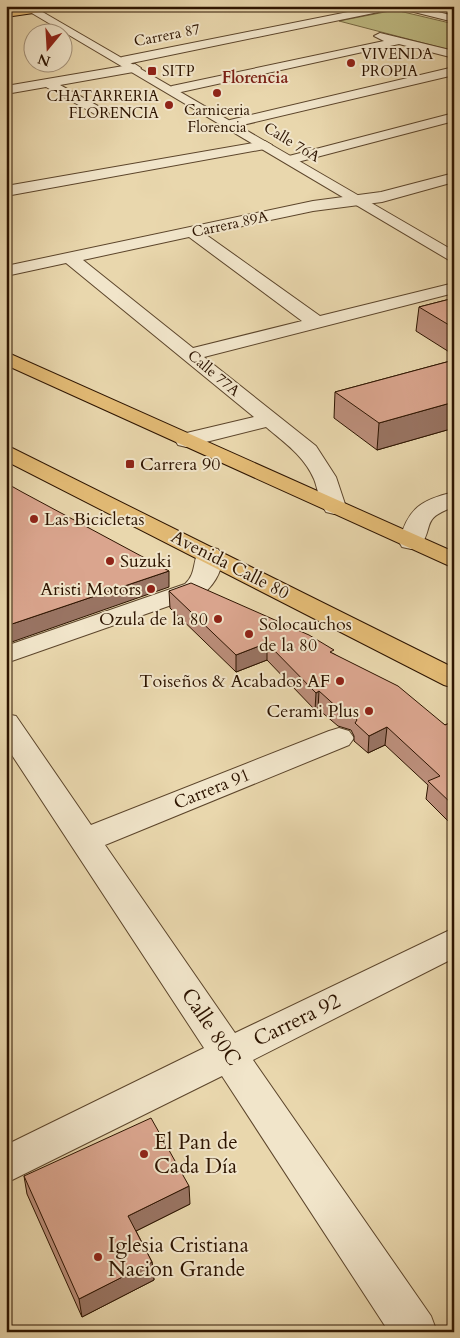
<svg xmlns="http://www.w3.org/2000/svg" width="460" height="1338" font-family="Cardo,serif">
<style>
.green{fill:#bfbc84;stroke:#766842}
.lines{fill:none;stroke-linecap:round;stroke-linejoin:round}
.minor-casing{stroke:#5c452b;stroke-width:2}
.tertiary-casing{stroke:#5c452b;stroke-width:2}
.primary-casing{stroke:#2d1400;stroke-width:2}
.trunk-casing{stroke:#2d1400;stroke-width:2}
.minor{fill:#f1e5ca;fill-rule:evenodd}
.tertiary{fill:#f1e5ca;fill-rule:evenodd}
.primary{fill:#e4bc76;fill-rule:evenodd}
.trunk{fill:#e4bc76;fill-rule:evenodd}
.wall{fill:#bb8e7a;stroke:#2d1400}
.shaded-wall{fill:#997463;stroke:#2d1400}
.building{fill:#daa58e;stroke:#2d1400}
.poi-dot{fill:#8f2418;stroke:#f1e5ca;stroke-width:2}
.labels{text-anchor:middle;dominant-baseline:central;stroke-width:4;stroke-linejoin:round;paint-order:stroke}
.far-street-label{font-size:15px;fill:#2d1400;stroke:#f1e5ca}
.far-poi-label{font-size:15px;fill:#2d1400;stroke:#f1e5ca;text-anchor:start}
.far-neighbourhood-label{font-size:16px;font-weight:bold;fill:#7a1f14;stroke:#f1e5ca}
.poi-label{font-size:18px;fill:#2d1400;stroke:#f1e5ca;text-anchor:start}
.street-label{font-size:18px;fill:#2d1400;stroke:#f1e5ca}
.near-street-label{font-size:21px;fill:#2d1400;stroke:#f1e5ca}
.near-poi-label{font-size:21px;fill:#2d1400;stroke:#f1e5ca;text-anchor:start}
</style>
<rect width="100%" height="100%" fill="#e9d7ad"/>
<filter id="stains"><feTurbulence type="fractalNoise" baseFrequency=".004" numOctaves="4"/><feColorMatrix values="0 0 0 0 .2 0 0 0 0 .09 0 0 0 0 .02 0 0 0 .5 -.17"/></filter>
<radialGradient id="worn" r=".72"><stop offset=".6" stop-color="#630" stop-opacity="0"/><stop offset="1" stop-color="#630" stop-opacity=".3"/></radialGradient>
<!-- green -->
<path class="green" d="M395 10 454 24V51L339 21Z"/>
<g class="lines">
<defs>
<path id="minor" d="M378 6H415L454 16V22L398 8 122 65 116 61 122 57Z
M380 33 454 51V58L399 44 172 94 166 90 172 86 384 41 374 36Z
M135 64 141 68 139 71 60 85 107 111 109 114 107 117 102 118 46 87 6 94V86Z
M454 67V75L230 128 223 124 230 120Z
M454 113V121L290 164 283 160 285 157Z
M265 141 272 145 270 148 6 196V186Z
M454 173V182L382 202 313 211 205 234 320 316 454 283V293L204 357 316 446 336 477 346 507 342 512 334 514 326 512C319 502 318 489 314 479 304 456 285 443 266 427L186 447 178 445 175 440 178 435 254 417 66 263 6 276V266L313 201 381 192ZM189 237 302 321 193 348 83 260Z
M454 492V507C420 519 435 525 420 547L411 549 402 547 399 542C408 508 421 500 454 492Z
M209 547 218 549C228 564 215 584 203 594L6 663V646L185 584C197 573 192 560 200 549Z
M6 714 16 716 91 825 329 731 339 728 349 731 354 738 349 745 105 845 235 1033 454 928V958L253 1060 431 1316 437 1332H389L222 1076 6 1183V1145L204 1048 6 746Z"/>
<path id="tertiary" d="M34 7 454 251V263L30 12V8Z"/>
<path id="primary" d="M37 6H66L61 9 6 17V11Z"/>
<path id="trunk" d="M6 352 454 552V568L6 365Z
M6 445 454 668V688L444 685 6 461Z"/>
</defs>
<!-- minor casing -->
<use href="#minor" class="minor-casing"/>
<!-- tertiary casing -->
<use href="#tertiary" class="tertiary-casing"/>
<!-- primary casing -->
<use href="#primary" class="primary-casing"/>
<!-- trunk casing -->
<use href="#trunk" class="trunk-casing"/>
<!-- minor -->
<use href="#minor" class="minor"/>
<!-- tertiary -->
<use href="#tertiary" class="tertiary"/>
<!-- primary -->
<use href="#primary" class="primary"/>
<!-- trunk -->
<use href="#trunk" class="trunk"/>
</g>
<!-- wall -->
<path class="wall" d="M454 298V355L416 331 419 307Z
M454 360V428L377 450 334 418 335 392Z
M169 591 334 654 445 725 454 721V827L426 799 428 785 385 745 368 753 354 741V736L351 730 338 726 318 709 315 710 267 660 236 672 170 608Z
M24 1176 190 1204 136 1231 152 1262 154 1280 82 1317 27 1194Z"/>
<!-- shaded-wall -->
<path class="shaded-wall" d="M454 402V428L377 450 379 423Z
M169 571V587L6 644V626Z
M267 643V660L236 672V655Z
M319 691 318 709 315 710 316 693Z
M387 727 385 745 368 753 369 736Z
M189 1186 190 1204 130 1234 128 1216Z
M152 1262 154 1280 82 1317 79 1299Z"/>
<!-- building -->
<path class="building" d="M454 298V328L419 307Z
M454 360V402L379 423 335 392Z
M6 483 22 492 169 571 6 626Z
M191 583 309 635 334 650 330 652 398 686 445 725 454 721V806L428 781 440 776 387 727 369 736 355 723 357 720 352 712 339 709 319 691 316 693 267 643 236 655 169 591Z
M151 1118 189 1186 128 1216 152 1262 79 1299 24 1176Z"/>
<!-- markers -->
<g class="poi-dot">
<circle cx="351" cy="63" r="5"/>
<rect x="147" y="66" width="10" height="10" rx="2.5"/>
<circle cx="217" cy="93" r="5"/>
<circle cx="169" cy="105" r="5"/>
<rect x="125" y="459" width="10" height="10" rx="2.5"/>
<circle cx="34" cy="519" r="5"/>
<circle cx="110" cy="561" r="5"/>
<circle cx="151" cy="589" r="5"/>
<circle cx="218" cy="619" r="5"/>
<circle cx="249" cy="634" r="5"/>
<circle cx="340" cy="681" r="5"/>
<circle cx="369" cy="711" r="5"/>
<circle cx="144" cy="1154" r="5"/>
<circle cx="98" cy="1257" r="5"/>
</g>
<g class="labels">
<!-- far-street labels -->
<g class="far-street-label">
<text transform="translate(167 35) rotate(-11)">Carrera 87</text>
<text transform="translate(292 142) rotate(31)">Calle 76A</text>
<text transform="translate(230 224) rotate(-12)">Carrera 89A</text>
<text transform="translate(214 373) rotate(40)">Calle 77A</text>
</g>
<!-- far-poi labels -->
<g class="far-poi-label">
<text x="361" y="54">VIVENDA<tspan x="361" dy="17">PROPIA</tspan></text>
<text x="162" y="71">SITP</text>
<text x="159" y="96" text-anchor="end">CHATARRERIA<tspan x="159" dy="17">FLORENCIA</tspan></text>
<text x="217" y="110" text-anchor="middle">Carniceria<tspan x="217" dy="17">Florencia</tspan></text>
</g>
<!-- far-neighbourhood labels -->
<g class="far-neighbourhood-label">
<text x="255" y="78">Florencia</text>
</g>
<!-- poi labels -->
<g class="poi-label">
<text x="140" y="464">Carrera 90</text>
<text x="44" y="519">Las Bicicletas</text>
<text x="120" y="561">Suzuki</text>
<text x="141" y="589" text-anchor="end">Aristi Motors</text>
<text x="208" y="619" text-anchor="end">Ozula de la 80</text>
<text x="259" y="624">Solocauchos<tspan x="259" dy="21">de la 80</tspan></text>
<text x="330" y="681" text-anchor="end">Toiseños &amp; Acabados AF</text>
<text x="359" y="711" text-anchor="end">Cerami Plus</text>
</g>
<!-- street labels -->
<g class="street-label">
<text transform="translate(230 565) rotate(27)">Avenida Calle 80</text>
<text transform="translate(212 789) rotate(-22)">Carrera 91</text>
</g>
<!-- near-street labels -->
<g class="near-street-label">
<text transform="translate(297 1020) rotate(-26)">Carrera 92</text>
<text transform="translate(211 1027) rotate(56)">Calle 80C</text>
</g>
<!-- near-poi labels -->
<g class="near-poi-label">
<text x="154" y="1142">El Pan de<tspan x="154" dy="24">Cada Día</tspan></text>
<text x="108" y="1245">Iglesia Cristiana<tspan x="108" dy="24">Nacion Grande</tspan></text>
</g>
</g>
<!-- margin -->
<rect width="460" height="1338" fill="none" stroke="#e9d7ad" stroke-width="25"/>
<rect x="8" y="8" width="445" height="1323" fill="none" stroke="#2d1400" stroke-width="2.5"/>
<rect x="12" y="12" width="435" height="1313" fill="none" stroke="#2d1400"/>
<!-- north arrow -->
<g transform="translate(48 48) rotate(198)"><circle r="24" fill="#f1e5ca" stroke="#a39179"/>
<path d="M0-4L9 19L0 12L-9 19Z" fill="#8f2418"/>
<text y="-8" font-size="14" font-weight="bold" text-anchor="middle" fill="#2d1400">N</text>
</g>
<rect width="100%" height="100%" filter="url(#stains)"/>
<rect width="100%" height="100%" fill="url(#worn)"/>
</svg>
